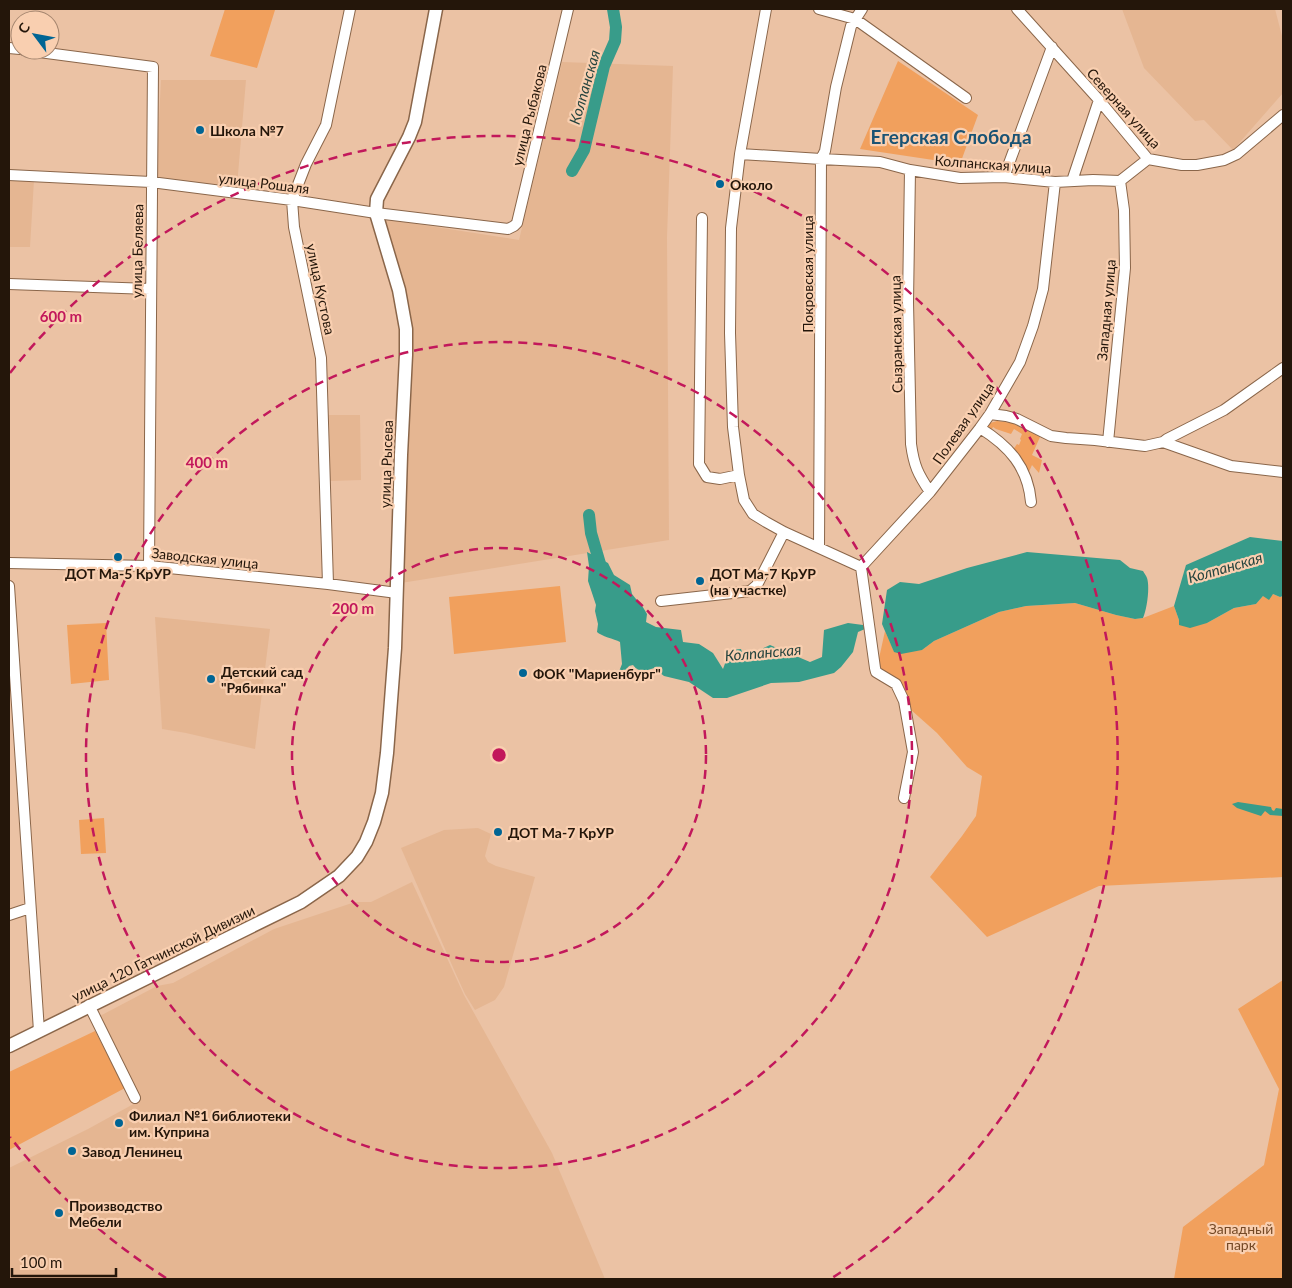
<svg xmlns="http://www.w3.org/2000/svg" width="1292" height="1288" font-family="Lato,sans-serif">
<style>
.built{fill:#e5b692}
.green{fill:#f1a05d}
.water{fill:#389c8a}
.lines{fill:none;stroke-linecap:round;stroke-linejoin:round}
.river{stroke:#389c8a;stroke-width:12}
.minor-casing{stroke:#8a664a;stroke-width:12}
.major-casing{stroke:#8a664a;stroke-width:15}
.minor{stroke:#fff;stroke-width:10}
.major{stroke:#fff;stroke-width:12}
.ring{fill:none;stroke:#c2185b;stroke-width:2.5;stroke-dasharray:9 6}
.poi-dot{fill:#006594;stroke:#f9cfb0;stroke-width:2}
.labels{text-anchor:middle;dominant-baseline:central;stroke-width:4.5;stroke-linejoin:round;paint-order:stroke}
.street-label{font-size:14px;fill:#24160a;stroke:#f9cfb0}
.poi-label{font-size:14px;font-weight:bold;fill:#24160a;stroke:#f9cfb0;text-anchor:start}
.park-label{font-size:14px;fill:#744926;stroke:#f9cfb0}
.water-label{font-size:15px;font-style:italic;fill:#26443e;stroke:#f9cfb0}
.district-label{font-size:19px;font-weight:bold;fill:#1a5374;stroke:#f9cfb0}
.centre{fill:#c2185b;stroke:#f9cfb0;stroke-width:2.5}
.ring-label{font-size:15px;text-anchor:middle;font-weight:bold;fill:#c2185b;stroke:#f9cfb0;stroke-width:4.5;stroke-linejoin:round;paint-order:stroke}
</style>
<rect width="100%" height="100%" fill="#ebc2a4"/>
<!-- built -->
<path class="built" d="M1122 9H1275L1283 40V93L1233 150 1204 120 1195 121 1144 68Z
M562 62 673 66 667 237 669 540 401 583 411 375V331L384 219 519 240Z
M161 80H246L237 186 156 179Z
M9 178 34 180 30 247H9Z
M329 415H360L361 480 330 481Z
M155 617 270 629 255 749 186 733 162 729Z
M478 828 491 834 485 856 488 862 496 866 535 877 504 987 495 1000 475 1010 465 994 455 972 401 848 444 830Z
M412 882 464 995 552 1153 605 1279H9V1168L88 1129 139 1101 98 1017 157 986 173 983 274 929 355 902H371Z"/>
<!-- green -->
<path class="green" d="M225 9 275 10 257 68 210 56Z
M898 61 978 115 960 164 860 149Z
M997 421 1012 423 1040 437 1032 455 1042 460 1039 473 1032 465 1028 474 1013 450 1017 444 1019 445 1021 440 1020 439 1022 434 1014 429 1011 434 996 429 993 427 991 431 988 427 987 424Z
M560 586 566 642 454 654 449 597Z
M1273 594 1280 597 1283 596V877L1099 886 987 937 930 877 962 836 976 816 982 776 967 767 937 733 910 709 896 684 876 672 885 631 894 651 922 650 934 641 999 612 1026 606 1075 603 1116 615 1135 619 1143 618 1174 606 1179 620 1207 623 1234 608 1256 604 1263 596Z
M106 623 109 680 71 684 67 625Z
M104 818 106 853 81 854 79 820Z
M1283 980V1279H1174L1183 1227 1264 1165 1279 1089 1238 1009Z
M95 1031 125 1088 9 1150V1072Z"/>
<!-- water -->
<path class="water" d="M1250 537 1283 541V596L1280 597 1273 594 1269 600 1263 596 1256 604 1234 608 1207 623 1190 628 1179 625V620L1174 606 1186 565Z
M587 552 608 563 614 575 630 585 632 594 636 599 641 604 647 614 646 622 656 627 681 630 683 642 699 644 713 653 723 669 730 650 741 649 743 655 754 658 757 651 770 645 810 662 822 657 824 630 848 623 863 625 865 629 858 632 853 652 841 667 834 673 799 682 771 683 727 698H713L689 682 664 676 654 668C646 671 639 673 633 665L629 666 623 674H618L622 664 620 642C614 639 601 636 597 632L598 624 595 611 596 605 588 581 589 566Z
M1027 552 1120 560 1130 568 1143 571C1144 573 1146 575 1147 578 1150 587 1147 609 1143 618L1135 619 1116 615 1075 603 1026 606 999 612 934 641 922 650 901 654 894 652 882 624 887 590 900 582 919 584 967 568Z
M1238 802 1271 807 1272 810 1274 811 1276 808 1283 809V816L1270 815 1265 811 1261 816 1237 808 1232 804Z"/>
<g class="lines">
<!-- river -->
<path class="river" d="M572 171 584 150 604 66 615 41 616 27 613 9
M589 515 591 533 603 574"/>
<defs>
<path id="minor" d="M766 9 740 154 731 228 730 333 733 427 739 475 744 500 753 514 766 522 784 532 861 567
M819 9 855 19 966 98
M1017 9 1099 100 1148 159 1182 165H1197L1224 160 1237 154 1283 115
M9 48 20 49
M24 50 153 67 149 566
M740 154 821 159 880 162 910 170 960 178 1004 177 1055 182 1093 180 1120 181 1148 159
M910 170 908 302 911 444C914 466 918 474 930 492
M9 175 151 182 292 200 376 213 508 229 514 226 517 223 568 9
M1004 177 1052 47
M1072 181 1099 100
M702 218 699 464 707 477 720 479 739 475
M9 284 150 289
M990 414 1006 416 1017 419 1051 436 1066 438 1095 440 1145 446 1163 442 1167 439 1224 410 1283 368
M980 428C1009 446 1028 467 1031 502
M1108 442 1125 268 1124 210 1120 181
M1163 442 1231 466 1283 472
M819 547 821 159 825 151 836 87 851 26 862 9
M9 563 149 566 328 584 397 593
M861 567 930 492 980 428 990 414 1020 362 1033 326 1043 289 1055 182
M861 567 875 668 876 672 896 684 904 701 913 752 904 798
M328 584 321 358 294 227 292 200 306 164 326 125 350 9
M9 586 39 1031
M661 601 750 591 757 585 784 532
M9 915 30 908
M89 1005 135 1098"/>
<path id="major" d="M9 1046 301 902 339 876 357 857 366 842 374 822 382 793 387 753 395 648 401 455 406 355V329L399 290 376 213 377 199 409 137 415 122 436 9"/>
</defs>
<!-- minor casing -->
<use href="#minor" class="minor-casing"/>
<!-- major casing -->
<use href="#major" class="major-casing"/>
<!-- minor -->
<use href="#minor" class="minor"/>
<!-- major -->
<use href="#major" class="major"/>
</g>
<!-- distance rings -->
<g class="ring">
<circle cx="499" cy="755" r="207"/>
<circle cx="499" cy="755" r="413"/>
<path d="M166 1278A620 620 0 0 1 10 1137M10 373A620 620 0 1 1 832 1278"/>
</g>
<!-- markers -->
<g class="poi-dot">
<circle cx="200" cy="130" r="5"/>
<circle cx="720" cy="184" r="5"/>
<circle cx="118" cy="557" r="5"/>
<circle cx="700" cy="581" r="5"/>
<circle cx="523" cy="673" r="5"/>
<circle cx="211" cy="679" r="5"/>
<circle cx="498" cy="832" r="5"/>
<circle cx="119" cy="1123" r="5"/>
<circle cx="72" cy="1151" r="5"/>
<circle cx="59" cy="1213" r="5"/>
</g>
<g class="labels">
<!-- street labels -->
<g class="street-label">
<text transform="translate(1124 108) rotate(48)">Северная улица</text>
<text transform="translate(529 115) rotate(-76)">улица Рыбакова</text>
<text transform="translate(993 164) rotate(4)">Колпанская улица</text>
<text transform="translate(264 183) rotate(7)">улица Рошаля</text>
<text transform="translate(137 251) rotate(-89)">улица Беляева</text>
<text transform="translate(807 274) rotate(-90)">Покровская улица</text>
<text transform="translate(321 289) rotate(78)">улица Кустова</text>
<text transform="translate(1106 310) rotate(-85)">Западная улица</text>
<text transform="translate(896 334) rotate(-91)">Сызранская улица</text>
<text transform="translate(963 423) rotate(-55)">Полевая улица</text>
<text transform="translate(386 464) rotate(-88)">улица Рысева</text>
<text transform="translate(205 558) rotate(6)">Заводская улица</text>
<text transform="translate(163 953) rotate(-26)">улица 120 Гатчинской Дивизии</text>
</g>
<!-- poi labels -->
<g class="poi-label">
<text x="210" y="130">Школа №7</text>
<text x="730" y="184">Около</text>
<text x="118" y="573" text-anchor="middle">ДОТ Ма-5 КрУР</text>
<text x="710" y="573">ДОТ Ма-7 КрУР<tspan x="710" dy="16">(на участке)</tspan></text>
<text x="221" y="671">Детский сад<tspan x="221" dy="16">"Рябинка"</tspan></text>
<text x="533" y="673">ФОК "Мариенбург"</text>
<text x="508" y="832">ДОТ Ма-7 КрУР</text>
<text x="129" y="1115">Филиал №1 библиотеки<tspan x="129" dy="16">им. Куприна</tspan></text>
<text x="82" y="1151">Завод Ленинец</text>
<text x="69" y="1205">Производство<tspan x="69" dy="16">Мебели</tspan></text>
</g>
<!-- park labels -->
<g class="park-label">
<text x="1241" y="1228">Западный<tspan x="1241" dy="16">парк</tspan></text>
</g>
<!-- water labels -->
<g class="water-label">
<text transform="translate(584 87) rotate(-74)">Колпанская</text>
<text transform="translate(1225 567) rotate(-16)">Колпанская</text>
<text transform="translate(763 652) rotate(-5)">Колпанская</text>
</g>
<!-- district labels -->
<g class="district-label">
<text x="951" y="136">Егерская Слобода</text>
</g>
</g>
<circle cx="499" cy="755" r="8" class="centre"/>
<g class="ring-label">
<text x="61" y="322">600 m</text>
<text x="207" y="468">400 m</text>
<text x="353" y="614">200 m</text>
</g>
<!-- border -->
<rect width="1292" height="1288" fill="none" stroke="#24160a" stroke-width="20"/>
<!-- north arrow -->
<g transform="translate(35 35) rotate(302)"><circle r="24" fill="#f9cfb0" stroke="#a4856e"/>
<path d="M0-4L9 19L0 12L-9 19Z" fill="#006594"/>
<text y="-8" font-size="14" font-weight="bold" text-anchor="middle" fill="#24160a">С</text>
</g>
<!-- scale -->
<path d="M12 1268v8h104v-8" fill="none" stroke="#24160a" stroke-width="2.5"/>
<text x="20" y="1268" font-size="15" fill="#24160a" stroke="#f9cfb0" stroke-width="4" paint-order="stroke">100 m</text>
</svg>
